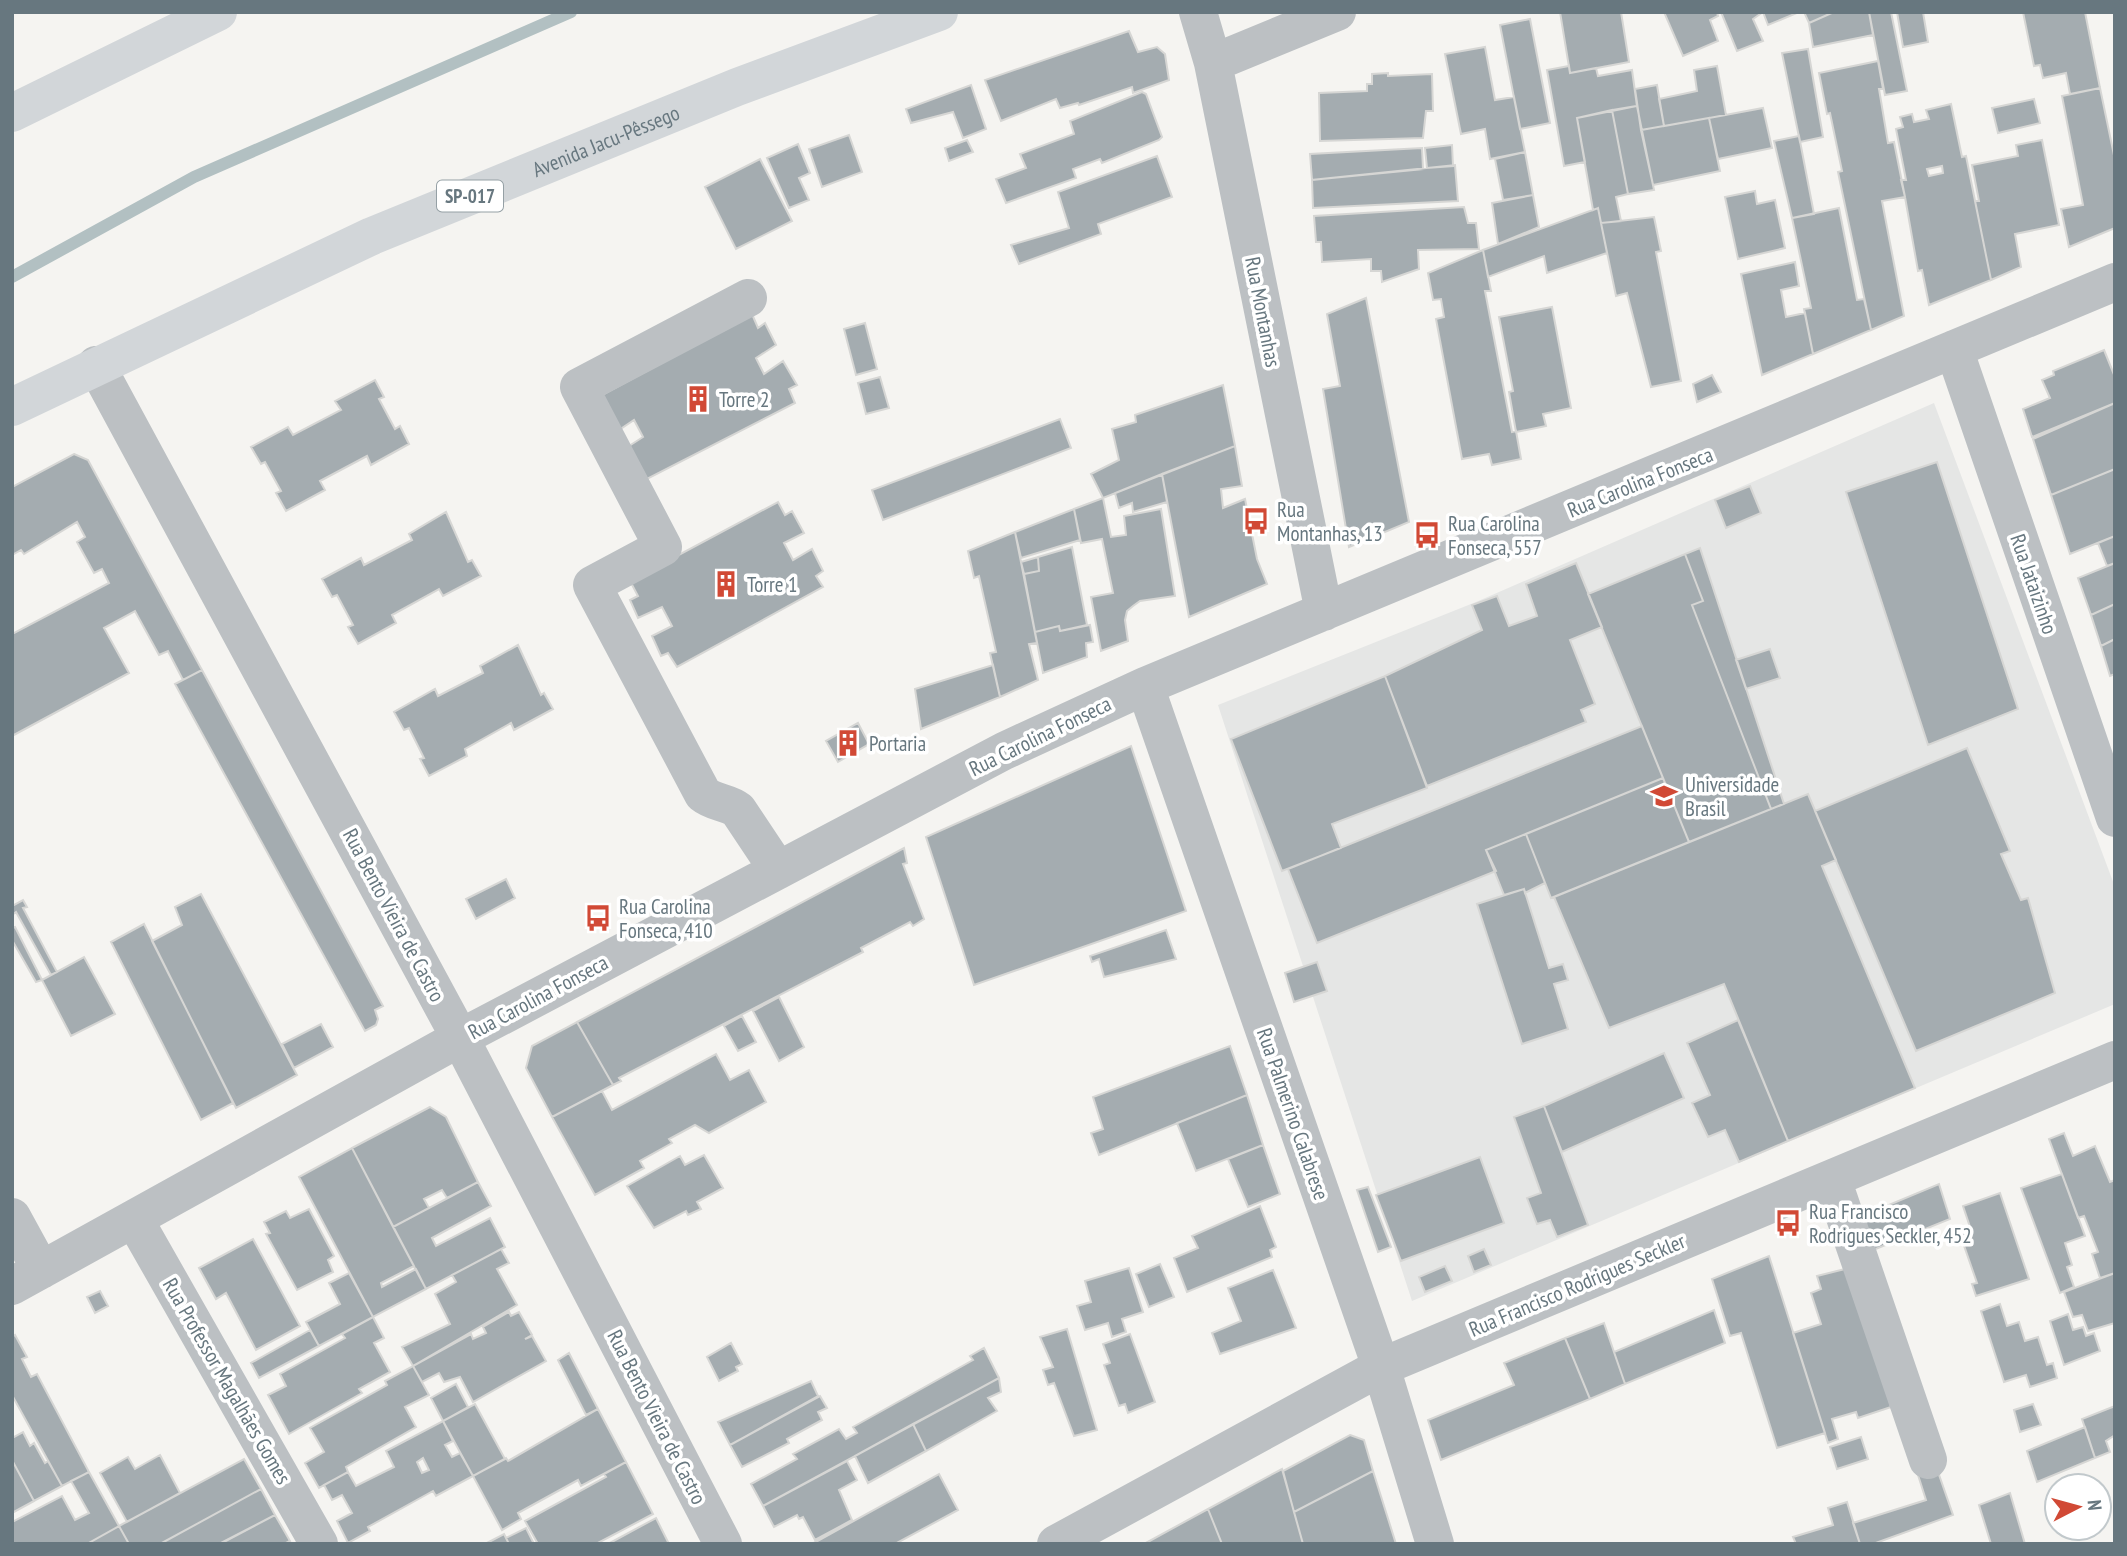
<svg xmlns="http://www.w3.org/2000/svg" width="2127" height="1556" font-family="'PT Sans Narrow',sans-serif">
<style>
.built{fill:#e5e6e5}
.lines{fill:none;stroke-linecap:round;stroke-linejoin:round}
.stream{stroke:#b2c0c2;stroke-width:12}
.building{fill:#a4acb0;stroke:#d6d6d4;stroke-width:2;fill-rule:evenodd}
.minor{stroke:#bcc0c3;stroke-width:38}
.highway{stroke:#d2d6d9;stroke-width:38}
.labels{text-anchor:middle;dominant-baseline:central;stroke-width:7;stroke-linejoin:round;paint-order:stroke}
.shield{fill:#fff;stroke:#95a0a5;stroke-width:2}
.shield-label{font-size:19px;font-weight:bold;fill:#67777f}
.street-label{font-size:21px;fill:#67777f;stroke:#fff}
.poi-label{font-size:21px;fill:#67777f;stroke:#fff;text-anchor:start}
</style>
<rect width="100%" height="100%" fill="#f5f4f1"/>
<!-- built -->
<path class="built" d="M1934 403 2115 887V1004L1412 1301 1218 705 1476 602Z"/>
<g class="lines">
<!-- stream -->
<path class="stream" d="M12 277 194 177 571 12"/>
</g>
<!-- building -->
<path class="building" d="M1560 12H1621L1629 62 1570 73Z
M1664 12H1717L1718 16 1710 20 1718 41 1683 56Z
M1721 12H1763L1753 19 1763 41 1737 51Z
M1763 12H1796L1797 13 1768 25Z
M1804 12H1834L1809 23Z
M1834 12H1869L1873 35 1813 47 1809 23Z
M1869 12H1891L1907 91 1885 95Z
M1897 12H1923L1928 42 1903 47Z
M2023 12H2085L2100 88 2070 94 2066 73 2043 78 2040 65 2034 66Z
M1530 19 1550 123 1520 129 1500 25Z
M1129 31 1138 52 1157 47 1165 54 1169 80 1133 93 1132 87 1079 105 1078 103 1060 108 1056 99 1001 121 985 80Z
M1485 47 1495 100 1514 97 1525 152 1490 159 1485 129 1461 134 1445 54Z
M1808 49 1823 137 1800 142 1782 53Z
M1878 61 1883 89H1879L1888 143 1894 142 1905 197 1882 201 1904 316 1871 330 1838 172 1842 171 1830 113 1827 114 1819 73Z
M1569 66 1570 73 1596 68 1598 76 1632 70 1637 106 1577 118 1585 162 1564 166 1547 70Z
M1717 66 1726 115 1664 126 1659 99 1697 91 1694 70Z
M1388 73V76L1432 74 1433 111H1426L1423 138 1320 141 1319 93 1367 91V84H1372V74Z
M971 85 986 129 963 138 953 112 911 123 906 109Z
M1657 85 1664 126 1641 130 1635 89Z
M2100 88 2115 160V228L2069 247 2061 209 2083 205 2062 96Z
M1142 92 1146 94 1162 137 1159 140 1102 163 1100 159 1073 169 1076 178 1006 203 996 179 1026 168 1020 154 1074 134 1070 121Z
M2034 99 2040 123 1998 133 1992 108Z
M1951 104 1962 157 1966 156 1991 280 1929 305 1922 270 1918 271 1905 197 1901 180H1906L1896 129 1903 127 1900 117 1912 114 1914 122 1929 119 1926 110ZM1942 166 1943 173 1929 176 1927 169Z
M1637 106 1654 190 1628 194 1612 110Z
M1763 108 1772 148 1718 159 1709 118Z
M1612 110 1628 194 1616 197 1621 221 1601 223 1598 208 1593 210 1577 118Z
M1709 118 1720 171 1653 185 1641 130Z
M849 135 862 172 822 187 809 149Z
M1799 136 1814 214 1792 218 1774 141Z
M967 140 973 152 949 161 945 148Z
M2042 140 2059 225 2015 234 2021 267 1991 280 1975 201H1979L1972 165 2018 156 2016 145Z
M798 144 810 173 799 178 809 200 789 208 767 158Z
M1452 145 1453 166 1427 168 1425 148Z
M1422 148 1423 169 1312 180 1310 154Z
M1525 152 1533 195 1503 200 1495 159Z
M1157 156 1172 197 1098 224 1101 234 1019 264 1011 245 1069 228 1058 192Z
M760 159 792 221 736 249 705 187Z
M1455 165 1458 201 1313 208 1312 180Z
M1755 191 1757 204 1775 200 1785 248 1738 259 1725 197Z
M1533 195 1539 227 1498 244 1492 203Z
M1464 207 1468 223H1476L1479 249 1418 250 1419 269 1382 282 1381 271H1371V259L1322 262 1321 242H1316L1314 216Z
M1598 208 1607 253 1547 273 1544 256 1488 277 1483 250Z
M1839 208 1857 300 1864 299 1871 330 1813 354 1804 309 1811 308 1792 218Z
M1654 217 1661 251 1656 252 1681 381 1651 387 1627 293 1616 296 1601 223Z
M1483 250 1491 291H1485L1512 432 1516 431 1521 459 1492 465 1489 454 1462 459 1436 319 1444 317 1441 299 1433 300 1428 273Z
M1795 262 1799 286 1781 290 1786 317 1805 313 1813 354 1762 375 1741 274Z
M1366 298 1409 522 1349 547 1323 389 1340 386 1327 314Z
M1552 307 1571 408 1543 414 1546 426 1516 432 1509 392 1513 391 1499 317Z
M752 314 758 328 765 323 776 345 756 358 764 374 783 361 797 385 789 389 795 403 647 479 629 446 643 437 634 420 619 430 600 396Z
M865 323 877 369 856 375 844 329Z
M2104 350 2115 377V403L2032 437 2023 409 2050 398 2042 380 2054 375 2053 371Z
M1712 375 1721 392 1697 402 1693 384Z
M880 377 889 408 866 414 858 383Z
M375 380 384 397 379 399 395 429 400 426 409 444 371 465 367 456 320 481 325 490 286 511 276 493 281 491 265 462 261 464 251 447 288 427 293 435 341 410 335 401Z
M1223 385 1235 446 1103 498 1091 474 1119 460 1112 429 1136 422 1135 415Z
M2115 403V469L2051 495 2033 439Z
M1060 419 1071 448 883 520 872 490Z
M1235 446 1242 486 1221 489 1223 508 1245 499 1257 559 1267 584 1189 617 1162 474Z
M74 454 88 460 202 670 183 680 168 651 159 655 135 611 104 628 129 673 12 736V634L109 583 102 569 94 573 77 542 85 537 77 522 24 554 21 550 12 555V487Z
M1937 462 2018 709 1928 745 1846 492Z
M2115 469V536L2070 554 2051 495Z
M1162 474 1167 502 1133 512 1132 503 1119 508 1115 493Z
M1750 486 1761 513 1726 528 1715 500Z
M1103 498 1111 537 1126 535 1124 516 1161 509 1175 596 1140 601 1133 606 1127 611 1125 620 1128 641 1101 651 1091 597 1113 593 1102 539 1081 543 1074 509Z
M778 502 785 515 792 511 804 533 784 543 793 560 812 549 823 571 816 576 823 587 677 667 668 653 661 656 652 636 672 626 662 607 638 618 630 600 638 596 630 581Z
M1074 509 1080 540 1021 558 1015 532Z
M446 512 468 562 472 560 481 576 443 596 439 589 392 615 396 623 358 644 348 627 353 625 337 595 332 597 322 579 361 558 364 565 412 540 409 534Z
M1015 532 1037 643 1029 644 1038 680 1000 697 990 653 996 652 979 576 974 578 968 551Z
M2115 536V563L2107 566 2098 543Z
M1072 547 1087 625 1060 631 1059 626 1035 632 1024 574 1039 571 1038 557Z
M1700 548 1784 804 1771 809 1692 605 1703 601 1685 554Z
M1685 554 1703 601 1692 605 1771 809 1689 842 1588 594Z
M1038 557 1039 571 1024 574 1021 562Z
M1576 563 1602 627 1570 640 1595 704 1581 710 1586 722 1427 786 1385 676 1482 630 1472 605 1497 596 1509 626 1537 616 1526 584Z
M2115 563V604L2091 615 2078 578Z
M2115 604V639L2101 646 2091 615Z
M1090 625 1093 642 1086 643 1087 657 1043 673 1035 632 1059 626 1060 631Z
M2115 639V674L2110 676 2101 646Z
M518 645 541 695 544 693 553 709 514 730 511 723 465 749 467 756 429 776 420 759 424 758 409 728 404 730 394 712 435 689 438 696 483 673 480 666Z
M1770 649 1780 678 1746 689 1736 660Z
M993 665 1000 697 921 729 915 689Z
M202 670 383 1006 375 1010 378 1019 376 1025 365 1031 175 684Z
M1385 676 1427 788 1332 824 1341 848 1282 871 1231 739Z
M858 723 869 744 838 762 826 741Z
M1642 726 1663 778 1486 850 1496 871 1317 943 1288 869Z
M1131 746 1186 911 974 985 926 837Z
M1967 748 2010 851 2001 854 2021 900 2028 898 2055 993 1916 1051 1815 811Z
M1663 778 1689 842 1551 898 1526 834Z
M1808 794 1836 860 1822 866 1915 1088 1788 1141 1724 984 1609 1028 1554 897Z
M1526 834 1545 883 1525 893 1524 889 1504 895 1486 850Z
M904 848 907 863 903 864 924 919 913 926 910 922 861 948 863 952 619 1078 621 1081 613 1085 577 1022Z
M506 879 515 898 476 919 466 899Z
M1524 889 1549 968 1563 964 1568 980 1554 984 1568 1029 1522 1044 1477 904Z
M201 894 297 1075 236 1108 152 941 182 925 175 907Z
M23 900 27 907 23 908 57 972 51 975 16 912 12 915V906Z
M144 924 233 1103 201 1120 111 942Z
M15 927 42 980 36 982 12 940V928Z
M1166 930 1176 959 1104 977 1099 959 1092 962 1090 956Z
M84 957 115 1014 71 1036 42 980Z
M1317 962 1327 991 1294 1002 1285 973Z
M779 997 804 1047 779 1061 753 1011Z
M742 1016 756 1042 738 1051 724 1026Z
M1738 1020 1788 1141 1739 1162 1725 1130 1708 1137 1692 1103 1710 1095 1687 1043Z
M577 1022 613 1085 552 1117 526 1068 532 1046Z
M321 1024 333 1047 294 1068 282 1044Z
M1230 1046 1247 1095 1099 1155 1091 1133 1103 1129 1093 1097Z
M1664 1053 1684 1098 1562 1152 1544 1106Z
M716 1054 730 1080 749 1070 766 1102 709 1133 695 1125 669 1139 672 1143 640 1161 644 1168 595 1195 552 1117 602 1091 612 1110Z
M1247 1095 1263 1145 1196 1171 1177 1123Z
M1544 1106 1588 1225 1557 1237 1550 1220 1537 1224 1527 1198 1541 1193 1514 1117Z
M430 1107 446 1117 478 1182 447 1198 442 1190 424 1199 429 1208 393 1227 352 1148Z
M2064 1133 2073 1156 2095 1146 2110 1182 2115 1180V1273L2100 1278 2092 1254 2098 1252 2084 1216 2078 1218 2049 1139Z
M1263 1145 1280 1194 1248 1207 1228 1159Z
M352 1148 414 1266 381 1283 382 1287 416 1269 426 1289 373 1317 299 1177Z
M704 1155 723 1188 697 1202 701 1209 688 1215 686 1211 654 1228 627 1186 680 1156 685 1165Z
M1480 1157 1504 1223 1401 1261 1376 1195Z
M2062 1174 2085 1236 2065 1243 2072 1265 2067 1267 2074 1287 2060 1293 2021 1188Z
M478 1182 491 1206 432 1238 436 1246 490 1218 505 1247 426 1289 393 1227Z
M1939 1184 1950 1219 1866 1253 1855 1219Z
M1368 1187 1391 1247 1378 1252 1357 1190Z
M2000 1193 2029 1279 1976 1296 1972 1284 1977 1283 1960 1234 1971 1230 1963 1206Z
M1260 1206 1276 1247 1270 1250 1272 1257 1187 1292 1174 1258 1198 1248 1192 1236Z
M309 1209 334 1256 328 1260 333 1272 297 1290 266 1234 270 1233 264 1222 286 1211 290 1218Z
M253 1239 300 1326 256 1350 226 1293 216 1299 199 1268Z
M501 1249 509 1263 497 1269 517 1305 413 1366 402 1347 450 1324 435 1294 456 1282 452 1275Z
M1484 1249 1491 1265 1474 1272 1468 1256Z
M1769 1256 1825 1433 1777 1448 1741 1333 1730 1336 1712 1279Z
M1160 1264 1174 1297 1149 1307 1136 1274Z
M1445 1266 1452 1281 1425 1292 1419 1277Z
M1857 1266 1891 1407 1858 1418 1856 1412 1832 1419 1838 1439 1828 1443 1793 1333 1821 1324 1811 1293 1821 1289 1817 1276Z
M1129 1268 1143 1312 1122 1319 1126 1332 1112 1337 1108 1323 1085 1330 1077 1306 1091 1302 1085 1281Z
M1273 1270 1296 1328 1220 1354 1212 1333 1241 1321 1228 1288Z
M349 1273 373 1317 319 1346 306 1322 340 1304 329 1283Z
M2115 1273V1323L2088 1331 2082 1315 2073 1317 2064 1292Z
M100 1291 108 1306 95 1313 87 1297Z
M2000 1304 2007 1326 2019 1322 2025 1341 2038 1337 2047 1365 2053 1363 2057 1378 2030 1387 2026 1375 2004 1382 1981 1311Z
M1714 1310 1725 1343 1625 1384 1614 1352Z
M509 1312 511 1316 519 1312 532 1335 525 1339 532 1336 546 1361 473 1402 460 1377 444 1382 439 1373 422 1382 413 1366 471 1334 473 1339 486 1333 483 1327Z
M2068 1314 2073 1330 2083 1327 2086 1336 2094 1333 2100 1351 2064 1365 2050 1321Z
M373 1317 384 1338 374 1343 390 1372 359 1389 362 1393 289 1434 268 1395 286 1386 280 1374 345 1338 342 1334Z
M1604 1323 1625 1384 1590 1399 1565 1338Z
M1067 1329 1097 1430 1074 1436 1054 1383 1048 1385 1043 1370 1053 1367 1040 1337Z
M310 1330 319 1346 259 1378 251 1363Z
M1130 1334 1155 1402 1128 1413 1125 1404 1119 1406 1104 1365 1110 1363 1103 1344Z
M15 1335 27 1357 22 1359 31 1377 37 1374 89 1472 62 1486 12 1395V1337Z
M1565 1338 1590 1399 1441 1460 1428 1420 1514 1385 1504 1363Z
M731 1343 742 1364 736 1367 738 1371 719 1381 707 1357Z
M984 1348 999 1378 763 1506 751 1484 797 1459 793 1454 839 1429 846 1439 857 1433 853 1427 973 1360 970 1356Z
M569 1353 598 1409 586 1415 558 1360Z
M413 1366 429 1395 405 1407 416 1427 346 1467 348 1472 319 1488 305 1463 324 1452 310 1428 387 1385 385 1381Z
M999 1378 1001 1392 988 1398 997 1411 926 1451 913 1424Z
M811 1381 818 1396 730 1445 718 1422Z
M456 1384 468 1407 443 1421 431 1398Z
M820 1396 827 1408 818 1412 822 1420 787 1439 789 1443 742 1467 730 1445Z
M475 1404 505 1459 473 1476 443 1421Z
M2033 1404 2041 1425 2020 1432 2014 1410Z
M2115 1406V1435L2106 1441 2110 1452 2095 1458 2082 1419Z
M598 1409 626 1462 581 1486 578 1480 518 1513 521 1519 502 1530 473 1476 506 1458 508 1461Z
M443 1421 453 1441 445 1445 452 1457 460 1453 473 1476 436 1496 433 1491 368 1527 370 1531 348 1543 337 1521 352 1513 342 1495 332 1500 324 1485 348 1472 356 1486 394 1467 386 1451ZM423 1458 429 1470 422 1473 417 1462Z
M913 1424 926 1451 868 1483 855 1456Z
M2085 1427 2095 1458 2037 1482 2027 1451Z
M23 1432 30 1446 34 1443 45 1463 48 1461 62 1486 34 1501 12 1460V1438Z
M1350 1435 1364 1440 1373 1471 1294 1512 1283 1471Z
M1861 1437 1868 1459 1837 1469 1830 1447Z
M160 1455 180 1493 127 1522 100 1473 128 1457 135 1469Z
M244 1459 261 1489 160 1544H129L119 1526Z
M12 1460 34 1501 12 1513Z
M847 1461 857 1480 839 1490 852 1520 815 1540 803 1517 799 1519 797 1515 774 1527 763 1506Z
M626 1462 653 1514 596 1544H538L525 1521 606 1477 604 1474Z
M1282 1469 1303 1544H1222L1208 1509Z
M1937 1469 1953 1515 1873 1544H1860L1853 1523 1926 1500 1918 1475Z
M1373 1471 1396 1544H1303L1294 1512Z
M89 1472 119 1526 87 1544H12V1522L62 1496 75 1520 89 1513 71 1481Z
M939 1474 958 1510 895 1544H812Z
M261 1489 275 1515 219 1544H160Z
M2010 1493 2025 1544H1991L1979 1505Z
M1847 1502 1860 1544H1796L1793 1537 1833 1525 1828 1508Z
M1208 1509 1222 1544H1144Z
M275 1515 290 1541 284 1544H220Z
M656 1518 669 1544H608Z
M119 1526 129 1544H87Z
M526 1528 534 1544H509L506 1538Z
M504 1534 509 1544H485Z"/>
<g class="lines">
<!-- minor -->
<path class="minor" d="M1198 12 1213 63 1324 612
M1213 63 1337 12
M748 298 579 387 663 547 592 585 703 794C714 803 728 802 738 810L778 870
M1954 349 2115 818
M96 365 460 1038 723 1544
M1145 686 1381 1367 1435 1544
M1832 1179 1928 1460
M12 1217 41 1270
M134 1219 319 1544
M12 1286 460 1038 1004 751 1145 686 2115 282
M1056 1544 1381 1367 2115 1060"/>
<!-- highway -->
<g class="highway">
<path d="M12 113 218 12"/>
<path id="s1" d="M12 407 372 236 737 87 939 12"/>
</g>
</g>
<!-- icons -->
<defs>
<symbol id="building-bare" viewBox="-9 -9 18 18"><path d="M-4-6H4V6H1V3H-1V6H-4ZM-2.5-4.3h1.7v1.8h-1.7ZM.8-4.3h1.7v1.8H.8ZM-2.5-1h1.7V.8h-1.7ZM.8-1h1.7V.8H.8Z" fill="#d14935" stroke="#fff" stroke-width="2.5" paint-order="stroke"/></symbol>
<symbol id="bus-bare" viewBox="-9 -9 18 18"><path d="M-5-6H5V4H4V6H2V4H-2V6H-4V4H-5ZM-3.5-4V0h7V-4ZM-3.5 1.2v1.5H-2V1.2ZM2 1.2v1.5H3.5V1.2Z" fill="#d14935" stroke="#fff" stroke-width="2.5" paint-order="stroke"/></symbol>
<symbol id="university-bare" viewBox="-9 -9 18 18"><path d="M0-5L7-2L0 1L-7-2ZM-4 1L0 2.5L4 1V4Q0 6-4 4Z" fill="#d14935" stroke="#fff" stroke-width="2.5" paint-order="stroke"/></symbol>
</defs>
<g fill-rule="evenodd">
<use href="#building-bare" x="679" y="380" width="38" height="38"/>
<use href="#bus-bare" x="1237" y="502" width="38" height="38"/>
<use href="#bus-bare" x="1408" y="516" width="38" height="38"/>
<use href="#building-bare" x="707" y="565" width="38" height="38"/>
<use href="#building-bare" x="829" y="724" width="38" height="38"/>
<use href="#university-bare" x="1645" y="777" width="38" height="38"/>
<use href="#bus-bare" x="579" y="899" width="38" height="38"/>
<use href="#bus-bare" x="1769" y="1204" width="38" height="38"/>
</g>
<g class="labels">
<!-- shield labels -->
<rect class="shield" x="437" y="180.5" width="66" height="31" rx="5"/>
<g class="shield-label">
<text x="470" y="196">SP-017</text>
</g>
<!-- street labels -->
<g class="street-label">
<text stroke="none"><textPath href="#s1" startOffset="651">Avenida Jacu-Pêssego</textPath></text>
<text transform="translate(1263 312) rotate(79)">Rua Montanhas</text>
<text transform="translate(1640 482) rotate(-22)">Rua Carolina Fonseca</text>
<text transform="translate(2034 584) rotate(71)">Rua Jataizinho</text>
<text transform="translate(1040 736) rotate(-26)">Rua Carolina Fonseca</text>
<text transform="translate(394 915) rotate(62)">Rua Bento Vieira de Castro</text>
<text transform="translate(538 997) rotate(-28)">Rua Carolina Fonseca</text>
<text transform="translate(1293 1114) rotate(71)">Rua Palmerino Calabrese</text>
<text transform="translate(1577 1285) rotate(-23)">Rua Francisco Rodrigues Seckler</text>
<text transform="translate(227 1381) rotate(60)">Rua Professor Magalhães Gomes</text>
<text transform="translate(657 1417) rotate(63)">Rua Bento Vieira de Castro</text>
</g>
<!-- poi labels -->
<g class="poi-label">
<text x="719" y="399">Torre 2</text>
<text x="1277" y="509">Rua<tspan x="1277" dy="24">Montanhas, 13</tspan></text>
<text x="1448" y="523">Rua Carolina<tspan x="1448" dy="24">Fonseca, 557</tspan></text>
<text x="747" y="584">Torre 1</text>
<text x="869" y="743">Portaria</text>
<text x="1685" y="784">Universidade<tspan x="1685" dy="24">Brasil</tspan></text>
<text x="619" y="906">Rua Carolina<tspan x="619" dy="24">Fonseca, 410</tspan></text>
<text x="1809" y="1211">Rua Francisco<tspan x="1809" dy="24">Rodrigues Seckler, 452</tspan></text>
</g>
</g>
<!-- border -->
<rect width="2127" height="1556" fill="none" stroke="#67777f" stroke-width="28"/>
<!-- north arrow -->
<g transform="translate(2078 1507) rotate(84)"><circle r="33" fill="#ffffff" stroke="#c2c9cc" stroke-width="2"/>
<path d="M0-5L12 26L0 18L-12 26Z" fill="#d14935"/>
<text y="-10" font-size="19" font-weight="bold" text-anchor="middle" fill="#67777f">N</text>
</g>
</svg>
